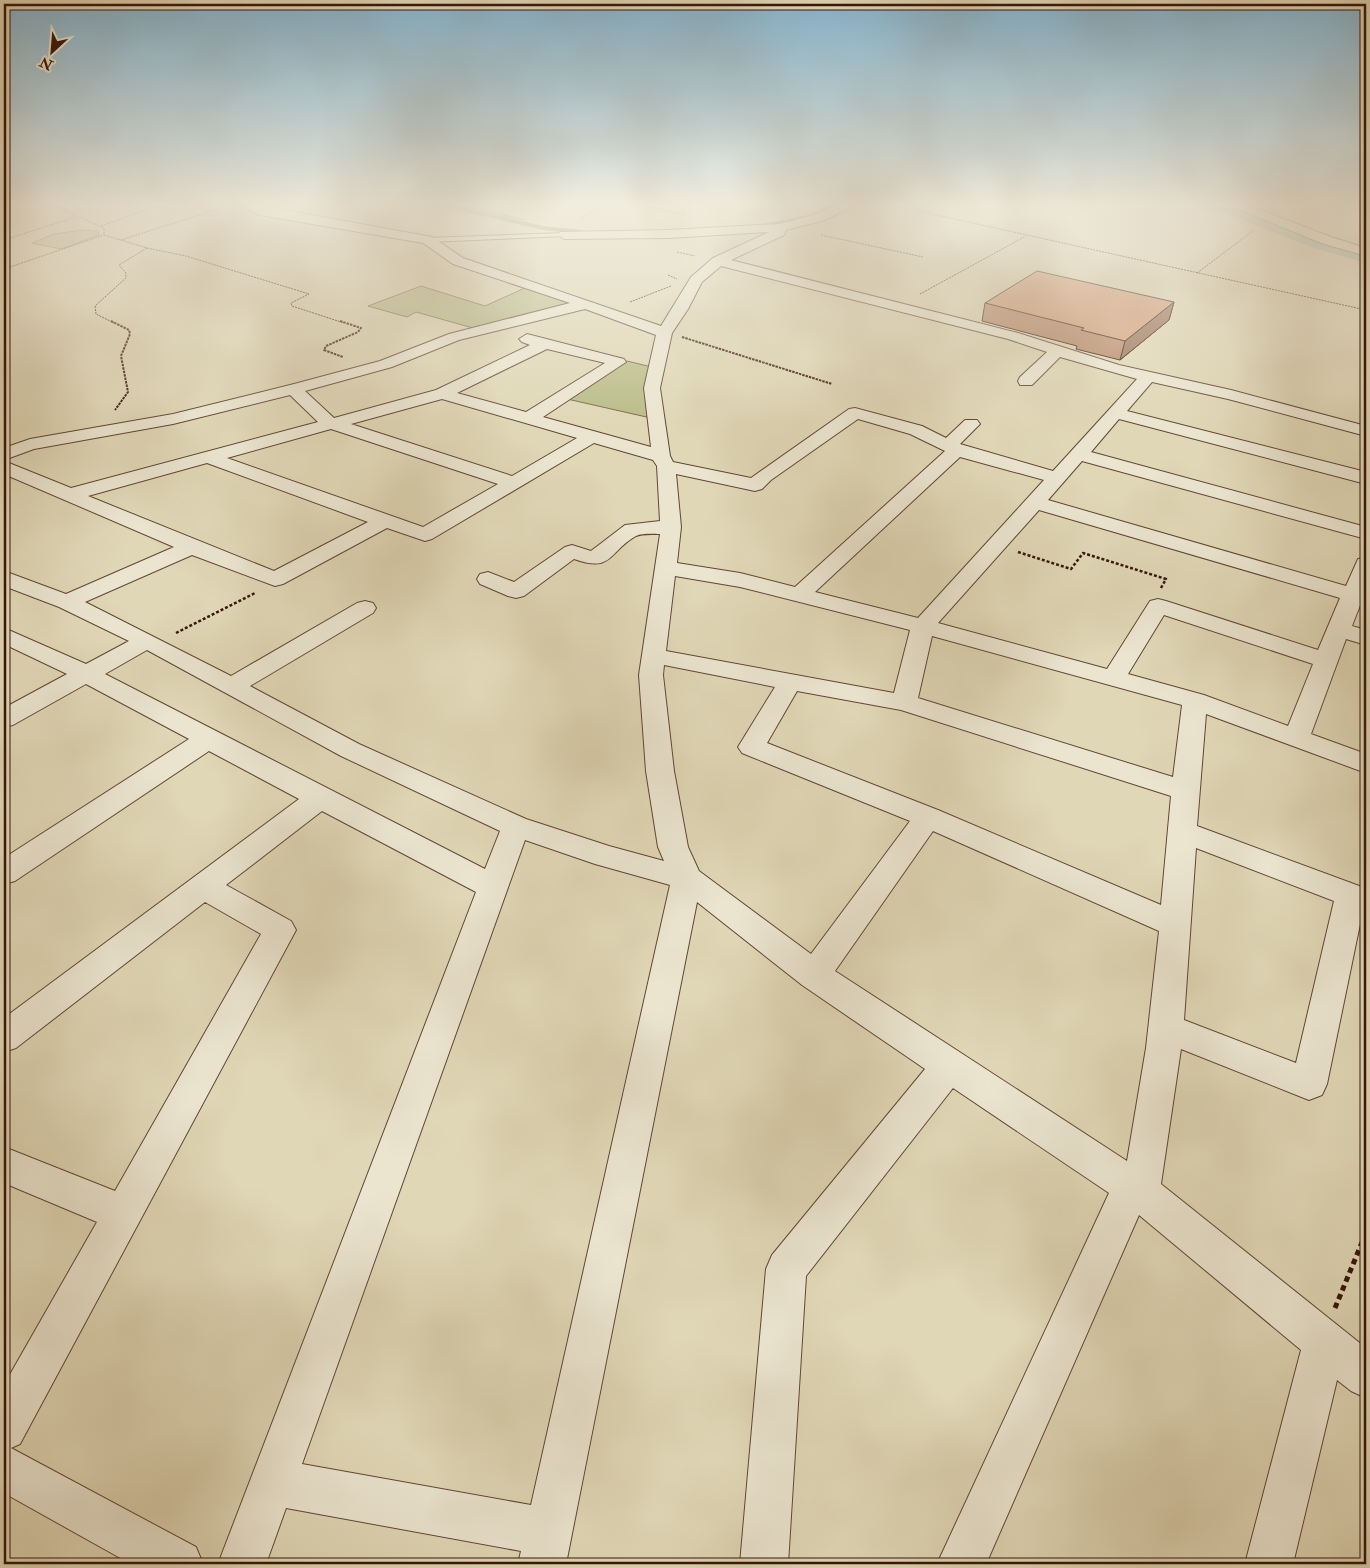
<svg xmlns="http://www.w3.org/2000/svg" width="1370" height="1568" font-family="'IM FELL Double Pica',serif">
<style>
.green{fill:#babc88;stroke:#786949}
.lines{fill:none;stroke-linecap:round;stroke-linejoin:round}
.stream{stroke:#6f786d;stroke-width:4}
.river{fill:#94baaf;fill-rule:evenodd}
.service-casing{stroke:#614635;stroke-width:2}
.minor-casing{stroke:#614635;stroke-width:2}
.path-far3{stroke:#37160a;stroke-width:1;stroke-dasharray:2 1;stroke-linecap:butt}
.path-far2{stroke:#37160a;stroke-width:2;stroke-dasharray:2.5 1;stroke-linecap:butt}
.path-far1{stroke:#37160a;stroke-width:2.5;stroke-dasharray:3 2;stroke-linecap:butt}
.path{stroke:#37160a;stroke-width:5;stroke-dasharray:5.5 4;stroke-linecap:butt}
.service{fill:#ebe5d0;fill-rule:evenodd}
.minor{fill:#ebe5d0;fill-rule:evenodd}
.wall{fill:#b78665;stroke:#37160a}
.shaded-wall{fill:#956d53;stroke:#37160a}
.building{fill:#d59c76;stroke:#37160a}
</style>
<rect width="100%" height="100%" fill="#e0d7b6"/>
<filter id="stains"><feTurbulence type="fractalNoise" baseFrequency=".004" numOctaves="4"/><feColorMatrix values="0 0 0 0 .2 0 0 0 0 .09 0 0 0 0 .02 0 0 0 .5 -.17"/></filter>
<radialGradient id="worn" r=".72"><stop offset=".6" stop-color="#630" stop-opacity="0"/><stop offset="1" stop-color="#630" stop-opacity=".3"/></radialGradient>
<!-- green -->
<path class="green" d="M83 230 98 231 99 235 61 249 32 243 54 234Z
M421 286 485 306 527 287 571 302 569 306 473 328 416 312 407 317 368 306Z
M627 361 652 367 651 418 567 399Z"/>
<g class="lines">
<!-- stream -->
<path class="stream" d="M446 205 543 228 581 232
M763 226 808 217 837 205"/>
<!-- river -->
<path class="river" d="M1213 205H1240L1325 239 1366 250V263L1311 247 1215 209Z"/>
<defs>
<path id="service" d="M564 233 566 236 427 242 424 240 427 238Z"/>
<path id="minor" d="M239 205H257L432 237 463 258 661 326 691 277 713 258 769 232 668 238 564 239 558 235 560 232 668 230 780 224 817 214 838 205H855L825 220 786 230 784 235 731 260 1018 333 1119 365 1231 390 1366 426V436L1228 399 1152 382 1127 411 1366 472V484L1119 419 1091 452 1366 527V539L1082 461 1048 500 1346 586 1358 559 1366 558V590L1352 626 1366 630V645L1346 639 1311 734 1366 754V773L1206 714 1197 826 1362 887 1366 895 1327 1084 1322 1095 1309 1100 1181 1049 1161 1184 1366 1348V1398L1351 1391 1337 1380 1293 1564H1245L1301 1350 1139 1215 986 1564H937L1109 1193 953 1088 806 1276 788 1564H740L766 1269 772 1255 925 1069 802 985 697 902 566 1564H518L521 1551 286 1508 266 1564H218L476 892 322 811 226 885 291 921 296 930 20 1444 11 1448 196 1547 203 1564H131L4 1493V1385L97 1222 4 1183V1147L115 1191 261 934 205 902 16 1048 4 1052V1018L299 799 209 751 15 881 4 884V858L189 739 86 684 13 725 4 727V708L67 674 4 644V628L86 664 129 641 59 607 4 586V571L66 594 174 547 4 474V461L71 488 318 422 290 395 173 424 34 449 4 460V448L30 439 173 414 294 384 380 361 449 334 570 303 453 264 423 243 260 215ZM721 266 1008 339 1047 352 1020 377 1018 381 1020 385H1032L1060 357 1137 379 1053 471 960 444 980 424 977 420H965L946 438 922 426 855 408 849 409 751 478 673 462 670 456 660 388 672 333 688 309 702 282ZM585 309 656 335 644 388 651 447 543 417 626 362 624 359 527 334 519 339 522 342 530 345 436 390 334 418 305 391 392 367 459 340ZM547 349 605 363 526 412 457 393ZM442 399 577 438 512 476 351 424ZM858 419 910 434 945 451 795 587 740 573 677 563 681 527 676 474 755 491 762 489 771 480ZM331 429 498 484 423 527 227 458ZM594 443 653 460 657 466 660 521 625 525 591 551 572 545 565 547 514 582 488 572 480 574 477 579 480 584 508 596 516 598 524 596 574 559C613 573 608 552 636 536 642 533 653 534 660 534L639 675 646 771 658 847 664 861 609 846 526 819 359 744 250 686 373 613 376 608 373 603 365 601 357 603 231 676 85 602 192 555 275 586 283 584 387 528 425 541 432 539ZM960 457 1044 480 918 618 815 592ZM207 463 368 522 274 571 88 496ZM1039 510 1340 598 1318 650 1166 601 1158 599 1150 601 1107 669 938 623ZM675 576 740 587 910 630 894 693 666 651ZM1164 615 1313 664 1288 726 1204 695 1128 674ZM932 636 1182 705 1173 777 918 698ZM147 650 341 756 500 831 485 869 105 674ZM664 665 775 687 738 747 742 753 910 821 811 954 699 871 688 847 674 771 663 675ZM797 691 901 710 1171 796 1161 905 938 810 767 743ZM933 831 1159 931 1146 1048 1127 1161 835 971ZM525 840 595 864 670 885 531 1505 302 1464ZM1196 848 1334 901 1296 1063 1184 1020Z
M1229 205H1247L1331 237 1366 248V256L1321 243Z"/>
</defs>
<!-- service casing -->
<use href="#service" class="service-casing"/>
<!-- minor casing -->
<use href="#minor" class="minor-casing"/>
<!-- path-far3 -->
<path class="path-far3" d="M53 205 104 228V235L147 248 119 265 126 273V278L95 306 96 314 114 323
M461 205 525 220
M641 205 686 215
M891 205 1366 310
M1204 205 1217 211
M56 208 65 205
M580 219 603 205
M101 226 159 205
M821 235 923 257
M4 240 76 217
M121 240 227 206
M147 248 186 256 309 294 291 303 292 306 344 323
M677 252 695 256
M4 269 104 235
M1197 273 1254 230
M668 275 677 279
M920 294 1026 236
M630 302 671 286"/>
<!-- path-far2 -->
<path class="path-far2" d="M111 321 129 330 130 334 121 356 128 392 115 410
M340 321 361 328 358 332 326 346 324 350 343 357
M682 337 832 384"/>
<!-- path-far1 -->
<path class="path-far1" d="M1018 552 1071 569 1083 553 1166 579 1161 588
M176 633 255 593"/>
<!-- path -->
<path class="path" d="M1335 1308 1363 1240 1366 1239"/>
<!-- service -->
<use href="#service" class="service"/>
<!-- minor -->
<use href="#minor" class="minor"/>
</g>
<!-- wall -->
<path class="wall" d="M1174 302 1169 320 1120 360 1076 349 1077 346 982 321 985 303Z"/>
<!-- shaded-wall -->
<path class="shaded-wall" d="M1174 302 1169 320 1120 360 1125 341Z"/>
<!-- building -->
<path class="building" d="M1037 271 1174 302 1125 341 1081 330 1084 328 985 303Z"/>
<!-- sky -->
<linearGradient id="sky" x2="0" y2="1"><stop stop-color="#86b6d1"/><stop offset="0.48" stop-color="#f1edde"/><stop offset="1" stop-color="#f1edde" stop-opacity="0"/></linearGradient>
<rect width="1370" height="425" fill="url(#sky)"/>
<!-- margin -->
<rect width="1370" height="1568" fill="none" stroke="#e0d7b6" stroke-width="20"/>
<rect x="5" y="5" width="1360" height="1558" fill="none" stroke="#37160a" stroke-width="2.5"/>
<rect x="10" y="10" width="1350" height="1548" fill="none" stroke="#37160a"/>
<!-- north arrow -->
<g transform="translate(52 52) rotate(206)" stroke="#ebe5d0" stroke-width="4" paint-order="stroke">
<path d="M0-4L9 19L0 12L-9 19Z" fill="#37160a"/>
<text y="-8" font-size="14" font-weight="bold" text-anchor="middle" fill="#37160a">N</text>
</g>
<rect width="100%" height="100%" filter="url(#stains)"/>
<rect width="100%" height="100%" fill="url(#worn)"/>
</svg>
